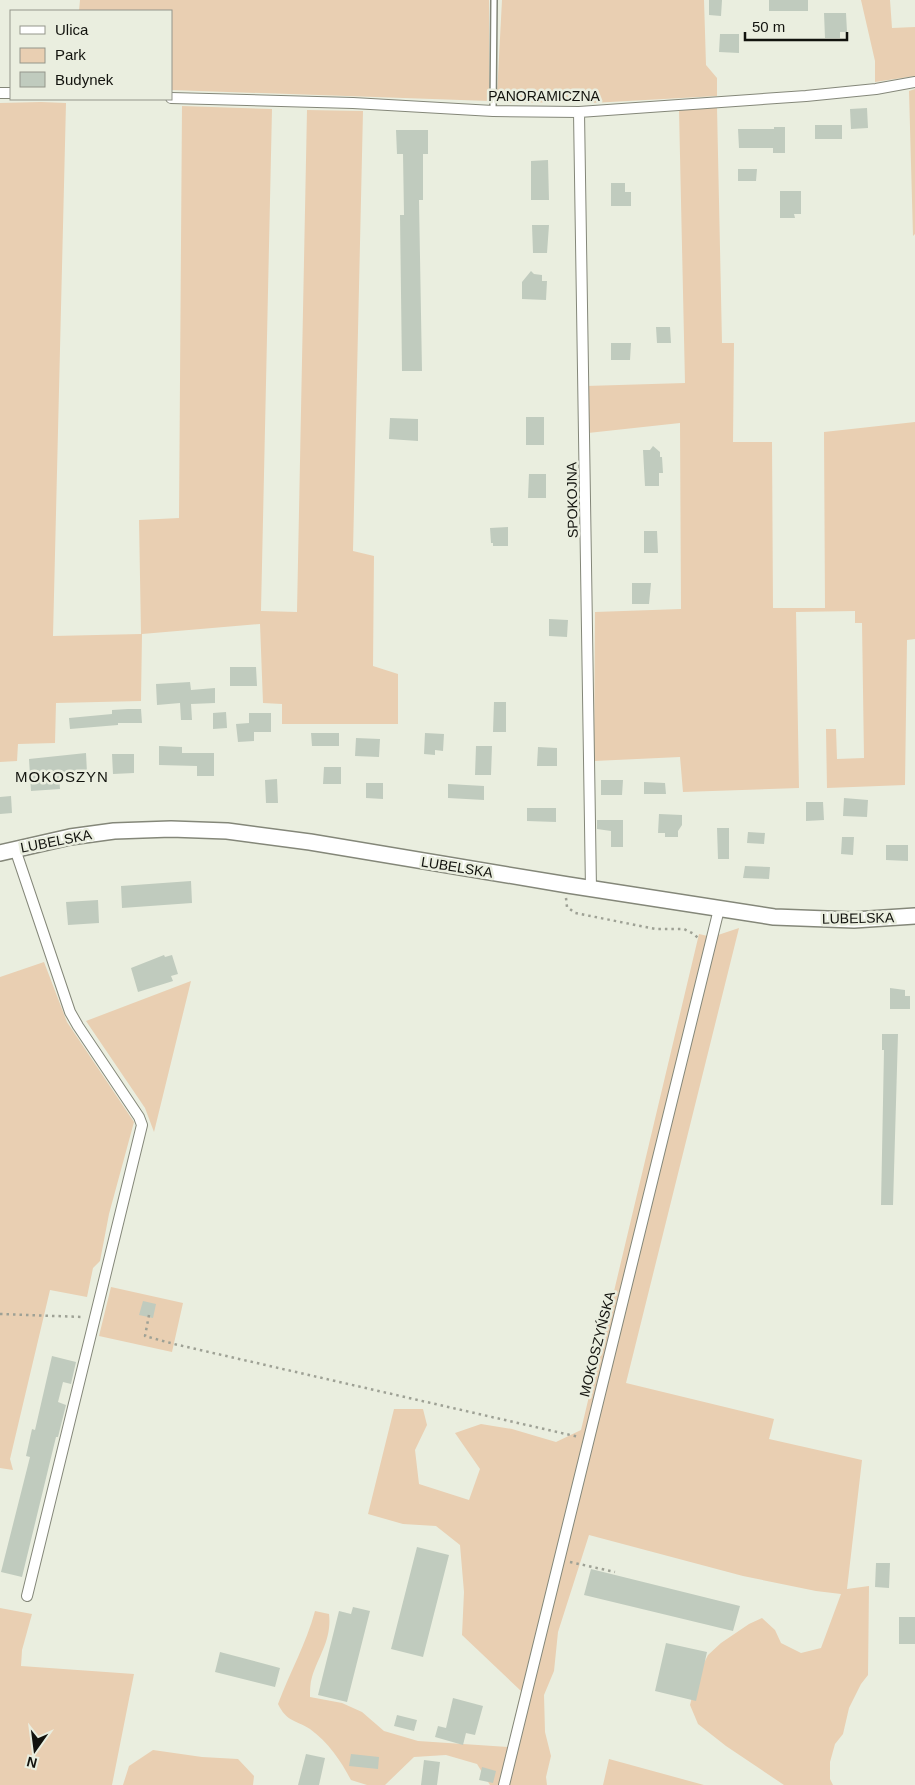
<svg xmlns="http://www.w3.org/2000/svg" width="915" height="1785" font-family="Helvetica,sans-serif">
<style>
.green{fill:#e9cfb2}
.building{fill:#c0cbbe}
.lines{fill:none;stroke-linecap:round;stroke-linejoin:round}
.lane-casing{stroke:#848779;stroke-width:8}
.street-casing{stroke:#848779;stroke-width:12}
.secondary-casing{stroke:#848779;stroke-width:18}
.path{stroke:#9ea195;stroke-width:2.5;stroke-dasharray:2.5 4;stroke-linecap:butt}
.lane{stroke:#fff;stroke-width:5}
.street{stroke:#fff;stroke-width:10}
.secondary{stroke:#fff;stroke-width:15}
.labels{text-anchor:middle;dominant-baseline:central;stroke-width:5;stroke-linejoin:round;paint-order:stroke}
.street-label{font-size:14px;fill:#12130e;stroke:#eaeedf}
.neighbourhood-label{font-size:15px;letter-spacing:1px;fill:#12130e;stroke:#eaeedf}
</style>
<rect width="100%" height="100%" fill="#eaeedf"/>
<!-- green -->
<path class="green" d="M80 0H489V101L171 90V11H79Z
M502 0H704L706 65 717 78V96L592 103 591 92 580 102 506 103 497 95Z
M861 0H890L892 28 915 27V76L875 82V61Z
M915 89V234L913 236 909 91Z
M41 102 66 103 53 636 141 634 139 520 179 518 182 106 272 109 261 611 297 612 307 110 363 111 353 551 374 556 373 666 398 674V724H282V704L263 703 260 624 142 634 141 701 56 703 55 743 18 744 17 761 0 762V103Z
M717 107 722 343H734L733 442H772L773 608H825L824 432 915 422V639L907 640 905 785 827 788 826 729H836L837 759 864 758 862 623H855V611L796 612 799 788 683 792 680 757 594 761 595 612 681 609 680 423 588 433 586 386 685 383 679 110Z
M739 928 626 1383 774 1419 769 1439 862 1460 847 1589 869 1586 868 1675 861 1684 849 1708 843 1734 835 1744 830 1762V1779L833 1785H784L726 1746 698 1724 690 1705 697 1677 708 1655 721 1643 749 1624 762 1618 775 1630 781 1643 801 1653 821 1648 841 1594 816 1591 743 1576 589 1535 558 1632 554 1671 544 1695 545 1732 551 1756 546 1777 547 1785H490L477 1764 446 1755 414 1757 385 1785H367L351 1780C341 1761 328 1742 310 1729 294 1719 287 1722 278 1704 290 1672 306 1644 315 1611L329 1614C332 1639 319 1655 312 1677 310 1683 310 1691 310 1697L342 1703 362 1712 384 1731 418 1741 508 1747 521 1691 462 1635 464 1592 460 1545 436 1526 403 1524 368 1514 394 1409H423L427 1425 415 1450 419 1484 469 1500 480 1469 455 1433 481 1424 512 1429 556 1442 581 1430 699 934 712 937Z
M44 962 67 1022 134 1122 109 1214 100 1261 93 1268 87 1297 50 1290 10 1459 13 1470 0 1468V977Z
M191 981 154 1132 145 1108 86 1021Z
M111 1287 183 1303 172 1352 99 1336Z
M0 1608 32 1614 22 1650 21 1666 134 1674 112 1785H0Z
M153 1750 202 1757 238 1759 254 1776 253 1785H123L129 1766Z
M609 1759 704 1785H603Z"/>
<!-- building -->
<path class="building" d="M709 0H722L721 16 709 15Z
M769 0H808V11H769Z
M824 13H846L847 32H840V38H825Z
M720 34H739V53L719 52Z
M867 108 868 128 851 129 850 109Z
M815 125H842V139H815Z
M774 127H785V153H773V148H739L738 129H774Z
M396 130H428V154H423V200H419L422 371H402L400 215H404L403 154H397Z
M548 160 549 200H531V161Z
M738 169H757L756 181H738Z
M611 183H625V192H631V206H611Z
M780 191H801V214H794L795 218H780Z
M532 225H549L547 253H533Z
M531 271 534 274 542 275V281H547L546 300 522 299V282Z
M656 327H670L671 343H657Z
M611 343H631L630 360H611Z
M526 417H544V445H526Z
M390 418 418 419V441L389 439Z
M653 446 660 452V457H662L663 473H659V486H645L643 450H650Z
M529 474H546V498H528Z
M508 527V546H493V543H491L490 528Z
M644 531H657L658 553H644Z
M632 583H651L649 604H632Z
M549 619 568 620 567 637 549 636Z
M230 667H256L257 686H230Z
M190 682 191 690 215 688V703L191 704 192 720H181L180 703 157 705 156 684Z
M494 702H506V732H493Z
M128 709H141L142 723H118V725L70 729 69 718 112 714V710Z
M226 712 227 728 213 729V713Z
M249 713H271V732H254V741L238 742 236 724 249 723Z
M311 733H339V746H312Z
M425 733 444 734 443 751 435 750V755L424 754Z
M356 738 380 739 379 757 355 756Z
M159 746 182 747V753H214V776H197V766L159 765Z
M476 746H492L491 775H475Z
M538 747 557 748V766H537Z
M86 753 87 773 59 775 60 789 31 791 29 759Z
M112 754H134V773L113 774Z
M324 767H341V784H323Z
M277 779 278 803H266L265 780Z
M601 780H623L622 795H601Z
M644 782 665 783 666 794H644Z
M366 783H383V799L366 798Z
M448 784 484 786V800L448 798Z
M11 796 12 813 0 814V797Z
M844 798 868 800 867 817 843 816Z
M806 802H823L824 820 806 821Z
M527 808H556V822L527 821Z
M659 814 682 815V825L678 831V837H665V833H658Z
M597 820H623V847H611V831L597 829Z
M717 828H729V859H718Z
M748 832 765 833 764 844 747 843Z
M842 837H854L853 855 841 854Z
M886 845H908V861L886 860Z
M745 866 770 867 769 879 743 878Z
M191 881 192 903 122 908 121 886Z
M98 900 99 923 68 925 66 902Z
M164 955 165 957 172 955 178 974 171 976 173 981 138 992 131 968Z
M890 988 905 990V996H910V1009H890Z
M882 1034H898L893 1205H881L884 1050H882Z
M143 1301 156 1304 153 1318 139 1315Z
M52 1356 76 1362 71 1384 63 1382 58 1402 66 1405 58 1437H56L22 1577 1 1572 30 1457 26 1456 32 1429 35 1430Z
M417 1547 449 1555 423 1657 391 1649Z
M876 1563H890L889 1588 875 1587Z
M591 1569 740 1606 733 1631 584 1595Z
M353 1607 370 1611 347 1702 318 1695 339 1611 351 1614Z
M899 1617H915V1644H899Z
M666 1643 707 1652 696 1701 655 1691Z
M220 1652 280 1668 275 1687 215 1672Z
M453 1698 483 1706 475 1735 466 1733 463 1745 435 1737 438 1726 446 1728Z
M397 1715 417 1720 414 1731 394 1726Z
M306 1754 325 1758 319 1785H298Z
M351 1754 379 1757 378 1769 349 1766Z
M424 1760 440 1762 437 1785H421Z
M482 1767 496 1771 493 1783 479 1780Z"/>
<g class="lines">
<defs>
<path id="lane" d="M493 111 494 0"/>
<path id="street" d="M0 93H11
M171 98 353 103 493 111 579 112 806 96 876 89 915 82
M579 112 591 889
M15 849 70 1012 78 1026 139 1117 142 1125 27 1596
M504 1785 719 909"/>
<path id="secondary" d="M0 853 70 837 114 831 171 829 227 831 310 842 568 885 774 917 854 920 915 916"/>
</defs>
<!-- lane casing -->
<use href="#lane" class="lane-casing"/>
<!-- street casing -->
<use href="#street" class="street-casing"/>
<!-- secondary casing -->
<use href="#secondary" class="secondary-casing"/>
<!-- path -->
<path class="path" d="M566 898 567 907 575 913 656 929H684L694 934 700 940
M0 1314 83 1317
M149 1315 145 1336 174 1344 579 1437
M570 1562 615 1572"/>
<!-- lane -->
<use href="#lane" class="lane"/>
<!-- street -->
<use href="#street" class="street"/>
<!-- secondary -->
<use href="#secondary" class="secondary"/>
</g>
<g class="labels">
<!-- street labels -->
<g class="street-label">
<text x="544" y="96">PANORAMICZNA</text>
<text transform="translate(572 500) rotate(-91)">SPOKOJNA</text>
<text transform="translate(56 841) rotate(-11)">LUBELSKA</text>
<text transform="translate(457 867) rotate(9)">LUBELSKA</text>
<text transform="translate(858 918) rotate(-1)">LUBELSKA</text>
<text transform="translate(597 1344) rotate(-76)">MOKOSZYŃSKA</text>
</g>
<!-- neighbourhood labels -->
<g class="neighbourhood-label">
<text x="62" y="776">MOKOSZYN</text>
</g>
</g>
<!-- legend -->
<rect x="10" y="10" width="162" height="90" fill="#eaeedf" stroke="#94968b"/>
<rect x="20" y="26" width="25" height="8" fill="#ffffff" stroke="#94968b"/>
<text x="55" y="35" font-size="15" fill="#12130e">Ulica</text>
<rect x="20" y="48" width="25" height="15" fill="#e9cfb2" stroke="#94968b"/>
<text x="55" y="60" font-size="15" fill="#12130e">Park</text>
<rect x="20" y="72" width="25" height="15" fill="#c0cbbe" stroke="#94968b"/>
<text x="55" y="85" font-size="15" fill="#12130e">Budynek</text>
<!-- north arrow -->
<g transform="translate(35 1750) rotate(194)" stroke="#eaeedf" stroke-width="4" paint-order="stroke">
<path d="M0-4L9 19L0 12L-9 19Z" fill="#12130e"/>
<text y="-8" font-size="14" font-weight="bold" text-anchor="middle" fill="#12130e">N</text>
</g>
<!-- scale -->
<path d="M745 32v8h102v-8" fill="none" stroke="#12130e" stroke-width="2.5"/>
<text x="752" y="32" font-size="15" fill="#12130e" stroke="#eaeedf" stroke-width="4" paint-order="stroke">50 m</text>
</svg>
